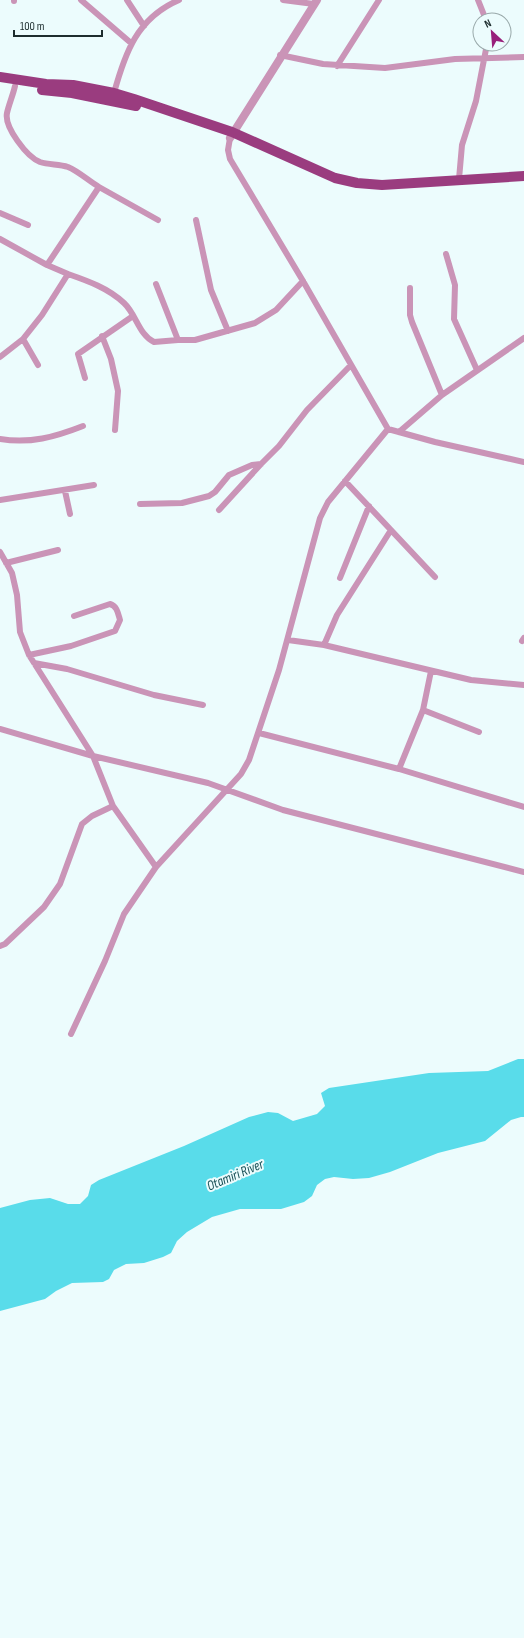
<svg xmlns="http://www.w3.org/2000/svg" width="524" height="1638" font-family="'Sofia Sans Condensed',sans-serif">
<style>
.water{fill:#59dcea}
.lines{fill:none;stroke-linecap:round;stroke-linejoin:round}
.minor{stroke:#ca94b7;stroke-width:6}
.tertiary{stroke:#ca94b7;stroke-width:8}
.primary{stroke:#9a3c7f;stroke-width:10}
.labels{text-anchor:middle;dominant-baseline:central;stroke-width:4;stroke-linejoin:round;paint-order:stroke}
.water-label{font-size:14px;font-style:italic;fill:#174f55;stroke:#ecfcfd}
</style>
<rect width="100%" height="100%" fill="#ecfcfd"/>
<!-- water -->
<path class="water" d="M518 1059H524V1117H521L511 1120 485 1141 438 1153 390 1172 369 1178 353 1179 334 1177 325 1179 317 1185 312 1196 304 1202 281 1209H240L212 1217 187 1232 177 1241 171 1253 163 1257 144 1263 126 1264 114 1270 109 1279 103 1282 72 1283 56 1291 45 1299 0 1311V1208L30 1200 50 1198 68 1204H80L88 1196 91 1185 99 1180 184 1146 249 1117 268 1112 278 1113 293 1121 317 1114 325 1106 321 1093 329 1088 429 1073 488 1071Z"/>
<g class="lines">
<!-- minor -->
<path class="minor" d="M81 0 131 43
M127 0 144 26
M283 0 314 4
M478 0 486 20
M14 1V0
M280 55 323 64 385 68 455 59 524 57
M337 66 379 0
M15 86C13 95 9 104 7 113 4 127 27 157 40 162 49 165 59 164 68 167 78 171 89 181 99 187
M114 93C125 53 137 18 179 0
M230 138 228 150 230 159 303 281 388 429 435 442 524 462
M459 179 462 145 476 101 487 44
M0 213 28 225
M196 220 211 290 228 331
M0 239 47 265 68 274 42 315 23 339 38 365
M446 254 455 285 454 319 477 370
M47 265 99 187 158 220
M68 274C88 281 108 288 124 303 136 314 139 335 154 342L178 340H195L255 323 276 310 303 281
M156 284 178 340
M410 288V315L412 322 442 395
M102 336 111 359 118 391 115 430
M0 357 23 339
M85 378 78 354 133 316
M399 432 442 395 524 338
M0 439C30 444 55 437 83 426
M345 481 435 577
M65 491 70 514
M0 500 94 485
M140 504 182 503 209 496 215 492 229 475 252 465 261 464
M219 510 261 464 279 446 307 410 351 365
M0 552 12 573 17 595 20 632 29 655 93 756 113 806 156 867
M6 563 58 550
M340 578 369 506
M288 640 324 645 471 680 524 685
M522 641 524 638
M324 645 337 615 391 530
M29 655 71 646 115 631 120 620C118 613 117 606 110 604L74 616
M34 663 67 669 154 695 203 705
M423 710 479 732
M0 729 93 756 208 783 283 810 524 872
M259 733 399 769 524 807
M399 769 423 710 431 671
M0 946 5 944 44 907 60 884 82 824 92 816 113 806
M71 1034 105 961 124 914 156 867 241 774 249 760 279 670 320 518 328 502 388 429"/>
<!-- tertiary -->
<path class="tertiary" d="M230 138 317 0"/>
<!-- primary -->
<path class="primary" d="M0 77 46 84 73 85 114 93 134 99 232 132 335 178 357 183 382 185 524 176
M42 90 72 93 136 106"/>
</g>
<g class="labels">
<!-- water labels -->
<g class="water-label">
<text transform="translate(235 1175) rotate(-23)">Otamiri River</text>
</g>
</g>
<!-- north arrow -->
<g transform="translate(492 32) rotate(334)"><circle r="19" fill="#ecfcfd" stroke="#99a9aa"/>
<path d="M0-3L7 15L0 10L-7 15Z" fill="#98207b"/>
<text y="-6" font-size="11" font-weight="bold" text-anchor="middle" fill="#1d2d2e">N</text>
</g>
<!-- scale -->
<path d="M14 30v6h88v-6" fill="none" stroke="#1d2d2e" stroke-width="2"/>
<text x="20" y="30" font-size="12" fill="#1d2d2e" stroke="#ecfcfd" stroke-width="3" paint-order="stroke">100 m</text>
</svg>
